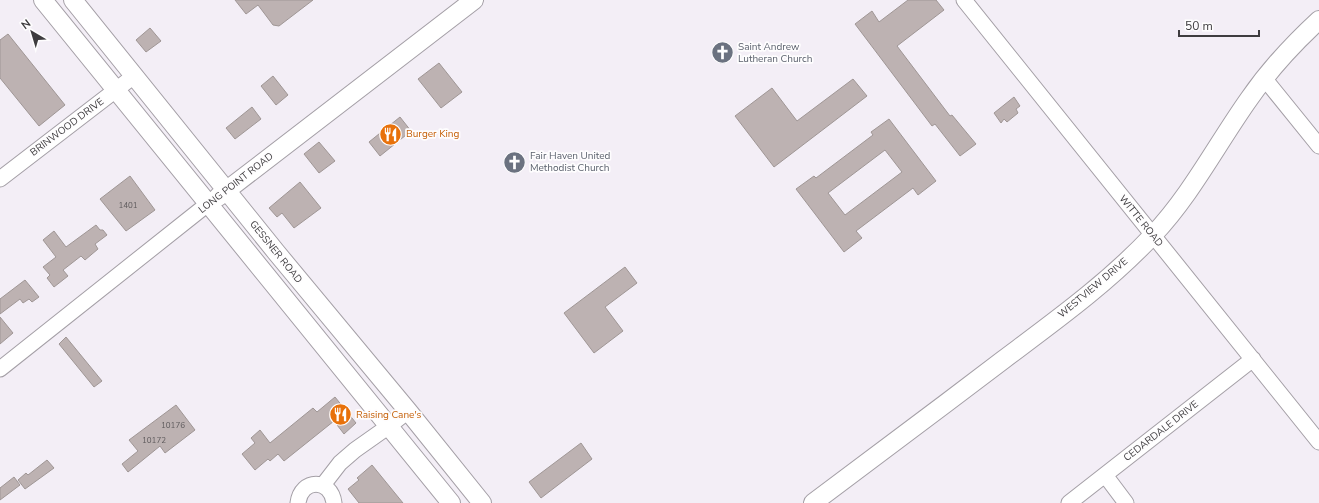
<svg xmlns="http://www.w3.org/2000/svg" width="1319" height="503" font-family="'Nunito Sans',sans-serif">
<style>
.building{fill:#bdb2b2;stroke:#9f9695;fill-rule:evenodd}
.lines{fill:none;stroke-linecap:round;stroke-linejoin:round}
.minor-casing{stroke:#a49fa6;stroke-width:17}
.major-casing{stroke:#a49fa6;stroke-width:20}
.minor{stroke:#fff;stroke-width:15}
.major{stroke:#fff;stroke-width:18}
.labels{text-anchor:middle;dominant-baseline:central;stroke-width:3.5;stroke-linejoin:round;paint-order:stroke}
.number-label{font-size:8px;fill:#5e5a5c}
.worship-label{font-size:10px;fill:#5b616d;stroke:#fefdfe;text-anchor:start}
.street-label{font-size:10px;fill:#3e3c3f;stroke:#fefdfe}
.food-label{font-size:10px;fill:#c56008;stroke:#fefdfe;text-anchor:start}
</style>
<rect width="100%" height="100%" fill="#f3eef6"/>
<!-- building -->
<path class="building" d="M235 0H313L279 26 273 25 258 5 246 14Z
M908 0H936L944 10 897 46 950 116 952 115 976 144 960 156 935 124 932 126 855 24 872 11 879 22Z
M150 28 161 41 146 52 136 40Z
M8 34 65 105 39 126 0 78V40Z
M439 63 462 92 441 108 418 79Z
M273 76 288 95 276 105 261 86Z
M853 79 867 96 774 167 735 116 772 88 797 121Z
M1014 97 1020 106 1016 109 1018 113 1007 122 1004 119 1001 123 994 113Z
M252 107 261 119 235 139 226 128Z
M400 117 411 131 380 156 369 142Z
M889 119 936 181 918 195 913 188 856 231 862 238 844 252 796 189 814 176 816 178 873 135 871 132ZM885 150 902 172 845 215 828 193Z
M319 142 335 161 319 173 304 154Z
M130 176 155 210 126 231 100 199Z
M300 182 321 208 294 228 282 213 277 217 269 208Z
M96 225 100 230H103L107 235 95 244 98 249 85 260 81 256 63 270 68 276 54 287 47 278 50 275 43 267 56 257 43 240 54 231 66 247Z
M625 267 637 283 605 307 623 331 594 353 564 313Z
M25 280 39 297 32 302 29 299 23 303 20 299 0 314V299Z
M0 317 13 333 0 344Z
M66 337 102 381 94 387 59 344Z
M335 397 356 423 344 434 334 421 284 461 278 454 270 461 268 459 255 470 242 454 255 443 251 438 260 430 270 443 313 408 317 412Z
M176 405 195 430 165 453 160 446 128 472 122 464 138 451 129 440Z
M581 443 592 459 541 498 529 482Z
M47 460 54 468 25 489 18 480 26 473 28 475Z
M372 465 403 503H359L348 489 359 480 357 478Z
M14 477 20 485 0 500V488Z"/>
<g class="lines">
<defs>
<path id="minor" d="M964 0 1319 442
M1264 78 1319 146
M0 179 134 76
M0 369 209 203
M1105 475 1126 503
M323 485 340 463 355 450 389 426 408 411
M298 503C301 478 331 478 334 503
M1069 503 1253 359"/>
<path id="major" d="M43 0 451 503
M73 0 276 252 408 411 482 503
M218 197 474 0
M813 503C877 455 940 408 1003 360 1055 321 1108 283 1153 235 1191 195 1217 144 1249 99 1269 70 1293 44 1319 20"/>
</defs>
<!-- minor casing -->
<use href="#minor" class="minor-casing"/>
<!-- major casing -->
<use href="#major" class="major-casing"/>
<!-- minor -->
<use href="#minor" class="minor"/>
<!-- major -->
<use href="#major" class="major"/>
</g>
<!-- icons -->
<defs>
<symbol id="church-disc" viewBox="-11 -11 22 22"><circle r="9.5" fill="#6b7280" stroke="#fefdfe"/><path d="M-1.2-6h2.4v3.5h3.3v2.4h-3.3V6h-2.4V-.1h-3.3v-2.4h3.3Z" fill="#fff"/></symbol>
<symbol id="restaurant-disc" viewBox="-11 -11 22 22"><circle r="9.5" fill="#e8710a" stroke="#fefdfe"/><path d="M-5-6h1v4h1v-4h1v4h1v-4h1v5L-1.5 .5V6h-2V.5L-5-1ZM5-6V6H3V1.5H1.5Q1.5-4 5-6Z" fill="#fff"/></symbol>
</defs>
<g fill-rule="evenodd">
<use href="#church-disc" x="710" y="40" width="25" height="25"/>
<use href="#restaurant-disc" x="378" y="122" width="25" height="25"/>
<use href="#church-disc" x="502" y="150" width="25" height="25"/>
<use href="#restaurant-disc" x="328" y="402" width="25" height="25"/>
</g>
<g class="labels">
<!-- number labels -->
<g class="number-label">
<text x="128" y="205">1401</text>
<text x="173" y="425">10176</text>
<text x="154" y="440">10172</text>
</g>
<!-- worship labels -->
<g class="worship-label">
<text x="738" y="47">Saint Andrew<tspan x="738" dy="12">Lutheran Church</tspan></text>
<text x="530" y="156">Fair Haven United<tspan x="530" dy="12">Methodist Church</tspan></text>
</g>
<!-- street labels -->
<g class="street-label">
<text transform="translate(67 127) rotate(-37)">BRINWOOD DRIVE</text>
<text transform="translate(236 183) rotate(-38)">LONG POINT ROAD</text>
<text transform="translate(1141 221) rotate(51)">WITTE ROAD</text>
<text transform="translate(276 252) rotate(51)">GESSNER ROAD</text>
<text transform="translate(1093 288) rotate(-40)">WESTVIEW DRIVE</text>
<text transform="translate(1161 431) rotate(-38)">CEDARDALE DRIVE</text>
</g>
<!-- food labels -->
<g class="food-label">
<text x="406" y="134">Burger King</text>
<text x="356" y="415">Raising Cane's</text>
</g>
</g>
<!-- north arrow -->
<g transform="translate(32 32) rotate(322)" stroke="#fefdfe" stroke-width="3" paint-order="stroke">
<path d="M0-3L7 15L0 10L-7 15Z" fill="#3e3c3f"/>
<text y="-6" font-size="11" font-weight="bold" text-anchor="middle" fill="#3e3c3f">N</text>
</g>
<!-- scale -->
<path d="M1179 30v6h80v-6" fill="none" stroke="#3e3c3f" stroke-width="2"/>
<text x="1185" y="30" font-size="12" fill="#3e3c3f" stroke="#fefdfe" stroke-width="3" paint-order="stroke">50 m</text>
</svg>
